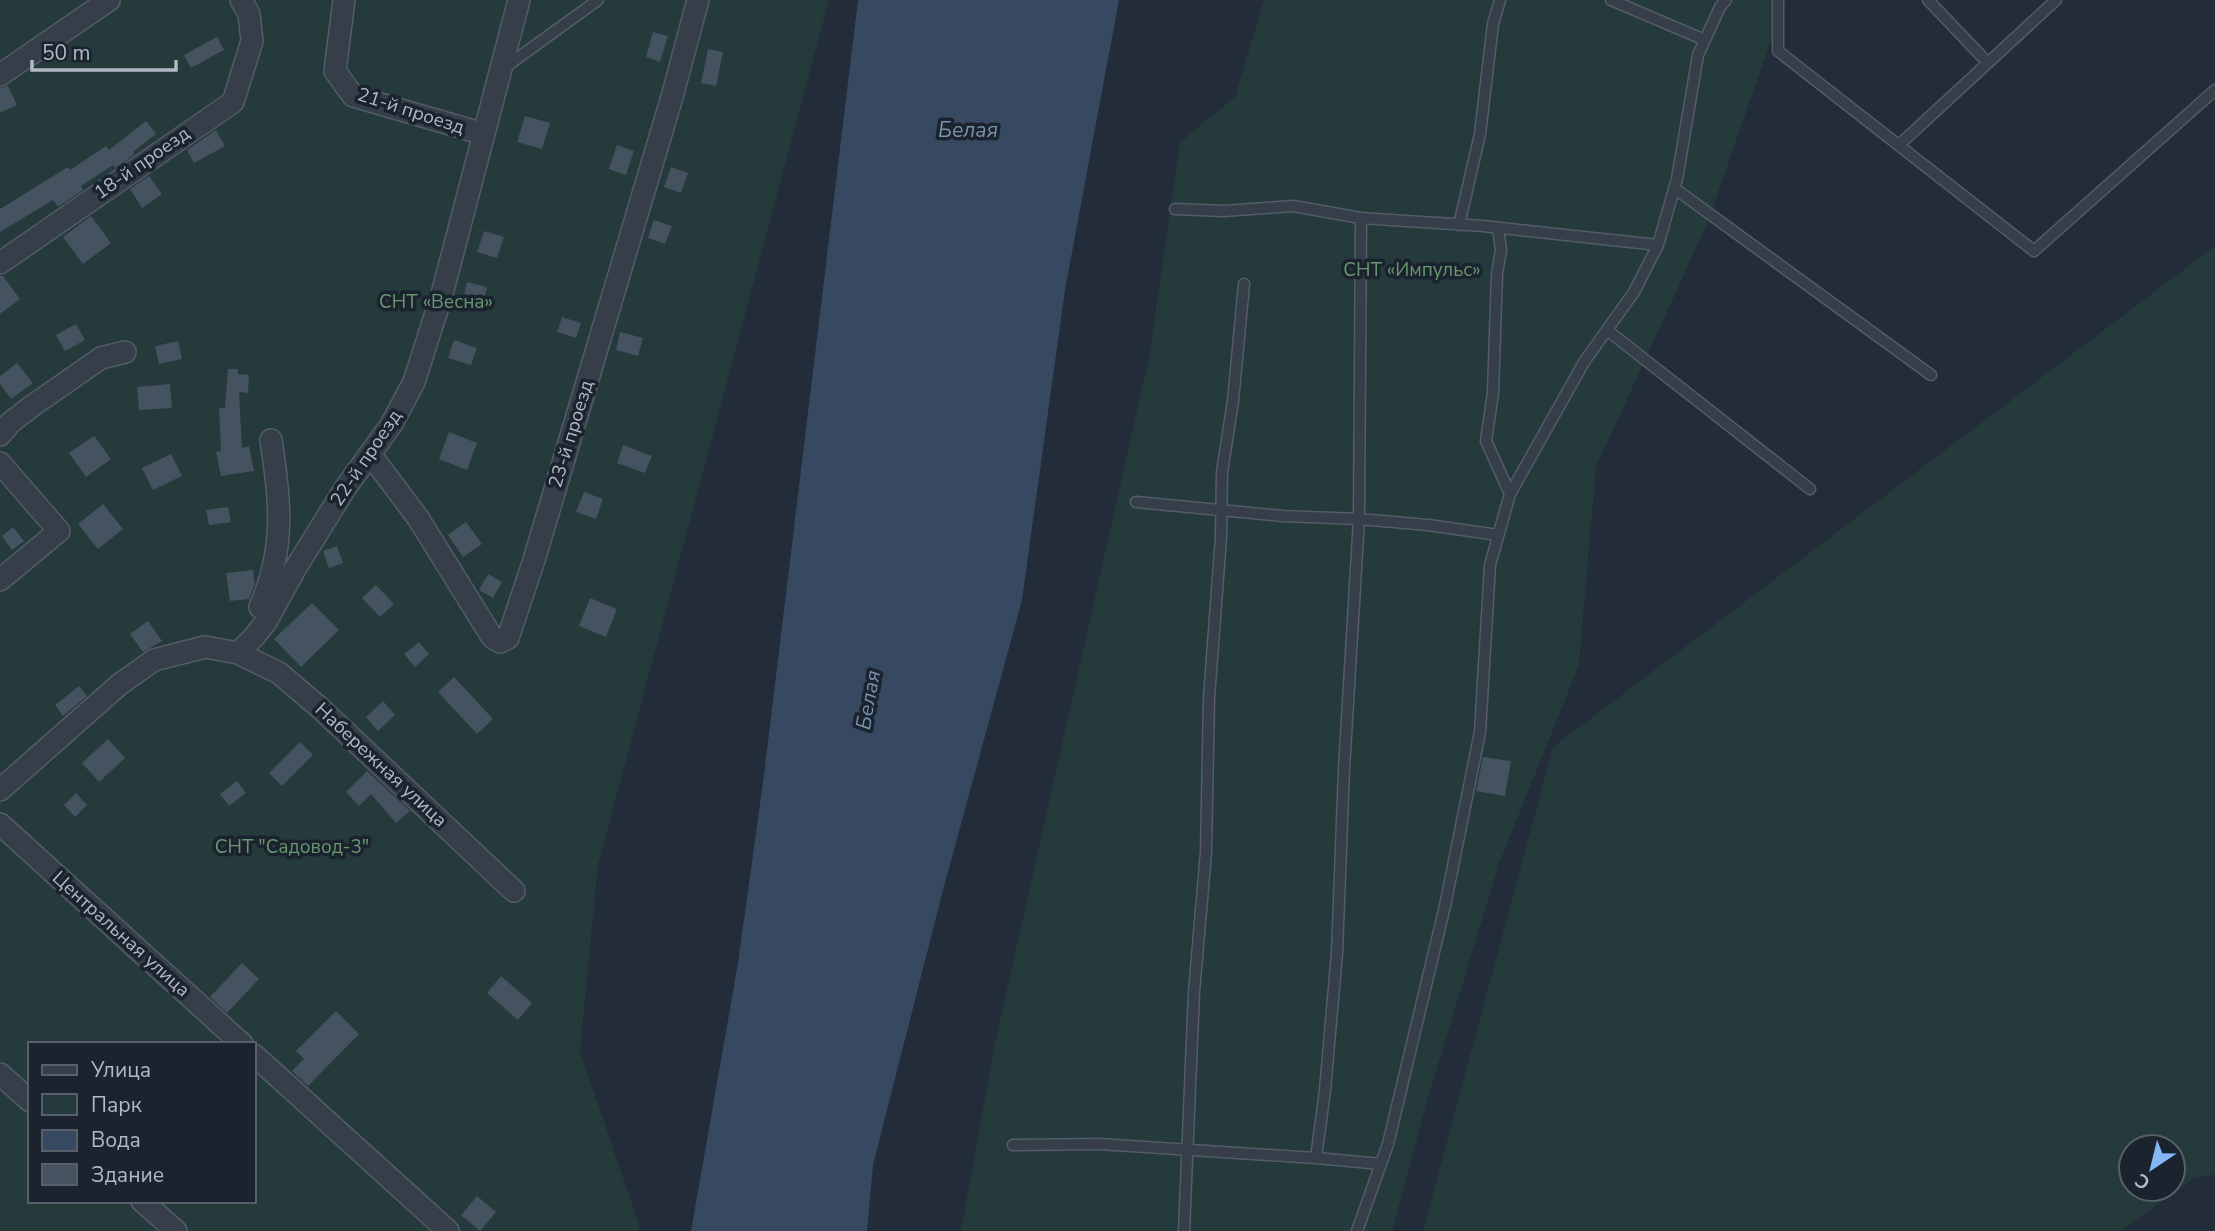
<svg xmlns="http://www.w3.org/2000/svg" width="2215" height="1231" font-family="'Nunito Sans',sans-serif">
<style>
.green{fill:#253a3b;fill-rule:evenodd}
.water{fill:#364960}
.building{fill:#455260}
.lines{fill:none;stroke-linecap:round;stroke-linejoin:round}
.service-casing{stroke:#535c67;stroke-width:13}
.minor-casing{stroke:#535c67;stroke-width:24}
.service{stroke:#353e49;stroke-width:10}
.minor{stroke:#353e49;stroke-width:21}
.labels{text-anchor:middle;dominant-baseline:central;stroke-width:7;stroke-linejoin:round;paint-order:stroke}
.street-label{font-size:19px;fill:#b0b9c5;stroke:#1b232e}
.park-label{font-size:19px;fill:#689670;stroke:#1b232e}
.water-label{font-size:21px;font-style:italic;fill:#7891ad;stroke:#1b232e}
</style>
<rect width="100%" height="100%" fill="#222d39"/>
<!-- green -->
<path class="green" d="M0 0H829L598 865 580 1051 639 1225V1231H0ZM30 1044H254V1201H30Z
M1264 0H1785L1707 224 1596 467 1579 665 1499 864 1428 1098 1392 1231H961L995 1043 1149 357 1180 142 1235 97Z
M2215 246V1175L2195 1177 2121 1231H1423L1553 747ZM2173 1147V1189H2131V1147Z"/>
<!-- water -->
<path class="water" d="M858 0H1119L1065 290 1022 600 942 894 873 1165 867 1231H691L738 963 764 775Z"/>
<!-- building -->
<path class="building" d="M653 32 668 36 660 62 646 57Z
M217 37 224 50 191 68 184 55Z
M708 49 723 52 716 86 701 83Z
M8 86 17 105 0 113V88Z
M525 116 550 123 542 149 517 142Z
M146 121 156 134 133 152 135 154 115 168 113 165 81 186 83 190 58 207 53 200 0 232V209L68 167 70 170 106 146 109 150Z
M216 130 225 146 194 163 187 150Z
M617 145 634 151 626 175 609 169Z
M671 167 688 173 681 193 664 187Z
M149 176 162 194 142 208 130 189Z
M91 216 111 243 83 264 63 237Z
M654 220 672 226 665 244 648 238Z
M484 231 504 237 497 258 477 252Z
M0 276H3L20 299 0 314Z
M467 282 487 287 482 309 462 304Z
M562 317 581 323 576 338 557 332Z
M76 324 85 340 65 351 56 335Z
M620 332 643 338 638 356 616 350Z
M454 340 477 348 471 365 448 358Z
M178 341 182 359 159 364 155 346Z
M17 363 33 383 11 399 0 384V376Z
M228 369H238V374L249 375 248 393 239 392 242 448 249 446 254 471 221 476 216 452 221 451 219 408H225Z
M170 384 172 408 139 410 137 387Z
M449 432 477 443 467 470 439 459Z
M94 436 111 459 86 477 69 453Z
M623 445 652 456 645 473 617 463Z
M171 454 182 476 153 490 142 468Z
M584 492 603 499 596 519 576 512Z
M103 504 123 529 98 549 78 524Z
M228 507 231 522 209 525 206 510Z
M466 522 482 544 463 557 448 535Z
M13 527 24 541 12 550 2 536Z
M337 546 343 563 329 568 323 551Z
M253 570 255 584 249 599 230 601 226 573Z
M488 574 502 582 493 598 479 590Z
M376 585 394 604 380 617 362 598Z
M590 598 617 609 606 637 579 626Z
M312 603 339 630 301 667 274 639Z
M148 621 162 641 143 652 130 634Z
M419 642 429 654 415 667 404 654Z
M454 677 493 719 477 734 438 692Z
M79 686 87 696 63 716 55 705Z
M383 701 395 715 378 731 366 717Z
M108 739 125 758 99 782 82 763Z
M300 742 313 755 282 786 269 773Z
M1483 757 1511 761 1505 796 1476 791Z
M367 771 410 811 396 823 371 794 359 806 346 792Z
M237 781 246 793 229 806 220 794Z
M76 793 87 805 75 817 64 805Z
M242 963 259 979 227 1013 210 997Z
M501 976 532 1003 518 1020 487 993Z
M336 1011 359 1034 308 1086 292 1071 304 1059 296 1051Z
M477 1196 496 1212 480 1231 461 1215Z"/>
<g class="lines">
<defs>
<path id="service" d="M1611 0 1705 40
M1778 0V51L2034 251 2215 90
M1928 0 1988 63
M504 68 598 0
M1899 145 2056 0
M1674 188 1931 375
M1175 209 1224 211 1293 206 1361 218 1483 226 1658 245
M1459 225 1480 134 1493 24 1500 0
M1498 228 1501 250 1497 274 1493 393 1486 441 1510 494
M1607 330 1810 489
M1136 502 1283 516 1359 519 1428 525 1498 535
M1013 1145 1099 1144 1316 1158 1381 1164
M1316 1158 1325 1090 1337 953 1344 769 1359 519 1361 218
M1184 1231 1194 992 1206 852 1209 698 1221 537 1222 472 1233 401 1244 284
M1357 1231 1388 1144 1445 906 1480 732 1490 565 1510 494 1584 362 1634 292 1658 245 1677 179 1698 55 1720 7 1726 0"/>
<path id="minor" d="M344 0 335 71 353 96 484 134
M0 75 109 0
M0 263 233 102 252 41 249 14 241 0
M0 435 10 423 32 406 101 358 125 352
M370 454 418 518 492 637 500 642 508 638 534 560 672 97 698 0
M0 463 59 531 0 580
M260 607C286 547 280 502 271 440
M238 653 253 638 266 622 295 569 346 487 391 425 414 382 442 294 519 0
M0 790 120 684 154 660 205 647 238 653 279 673 320 708 514 891
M0 824 242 1044
M254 1055 448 1231
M0 1074 30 1101
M142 1201 176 1231"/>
</defs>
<!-- service casing -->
<use href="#service" class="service-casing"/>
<!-- minor casing -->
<use href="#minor" class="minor-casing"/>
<!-- service -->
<use href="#service" class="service"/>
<!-- minor -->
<use href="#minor" class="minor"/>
</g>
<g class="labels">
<!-- street labels -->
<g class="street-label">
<text transform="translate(411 111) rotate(18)">21-й проезд</text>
<text transform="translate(142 163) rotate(-35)">18-й проезд</text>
<text transform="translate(571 434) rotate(-73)">23-й проезд</text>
<text transform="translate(366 458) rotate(-56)">22-й проезд</text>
<text transform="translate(381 765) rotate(43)">Набережная улица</text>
<text transform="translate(121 934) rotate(42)">Центральная улица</text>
</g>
<!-- park labels -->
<g class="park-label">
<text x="1412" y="270">СНТ «Импульс»</text>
<text x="436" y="302">СНТ «Весна»</text>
<text x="292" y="847">СНТ "Садовод-3"</text>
</g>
<!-- water labels -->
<g class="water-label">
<text x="968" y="130">Белая</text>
<text transform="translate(868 700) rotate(-80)">Белая</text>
</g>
</g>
<!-- legend -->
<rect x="28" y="1042" width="228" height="161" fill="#1b232e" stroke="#575f6a" stroke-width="2"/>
<rect x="42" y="1065" width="35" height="10" fill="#353e49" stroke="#575f6a" stroke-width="2"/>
<text x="91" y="1077" font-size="21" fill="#b0b9c5">Улица</text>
<rect x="42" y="1094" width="35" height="21" fill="#253a3b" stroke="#575f6a" stroke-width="2"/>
<text x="91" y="1112" font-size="21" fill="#b0b9c5">Парк</text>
<rect x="42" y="1130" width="35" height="21" fill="#364960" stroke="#575f6a" stroke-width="2"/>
<text x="91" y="1147" font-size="21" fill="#b0b9c5">Вода</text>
<rect x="42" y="1164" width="35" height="21" fill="#455260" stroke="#575f6a" stroke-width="2"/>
<text x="91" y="1182" font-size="21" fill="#b0b9c5">Здание</text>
<!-- north arrow -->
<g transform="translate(2152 1168) rotate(215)"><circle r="33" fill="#1b232e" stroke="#575f6a" stroke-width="2"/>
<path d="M0-5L12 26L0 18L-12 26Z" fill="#85b6f5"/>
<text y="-10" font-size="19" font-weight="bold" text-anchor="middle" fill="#b0b9c5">С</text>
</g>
<!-- scale -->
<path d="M32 60v10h144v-10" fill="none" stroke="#b0b9c5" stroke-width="3.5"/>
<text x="42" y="60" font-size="21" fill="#b0b9c5" stroke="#1b232e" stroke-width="5" paint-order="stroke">50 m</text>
</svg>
